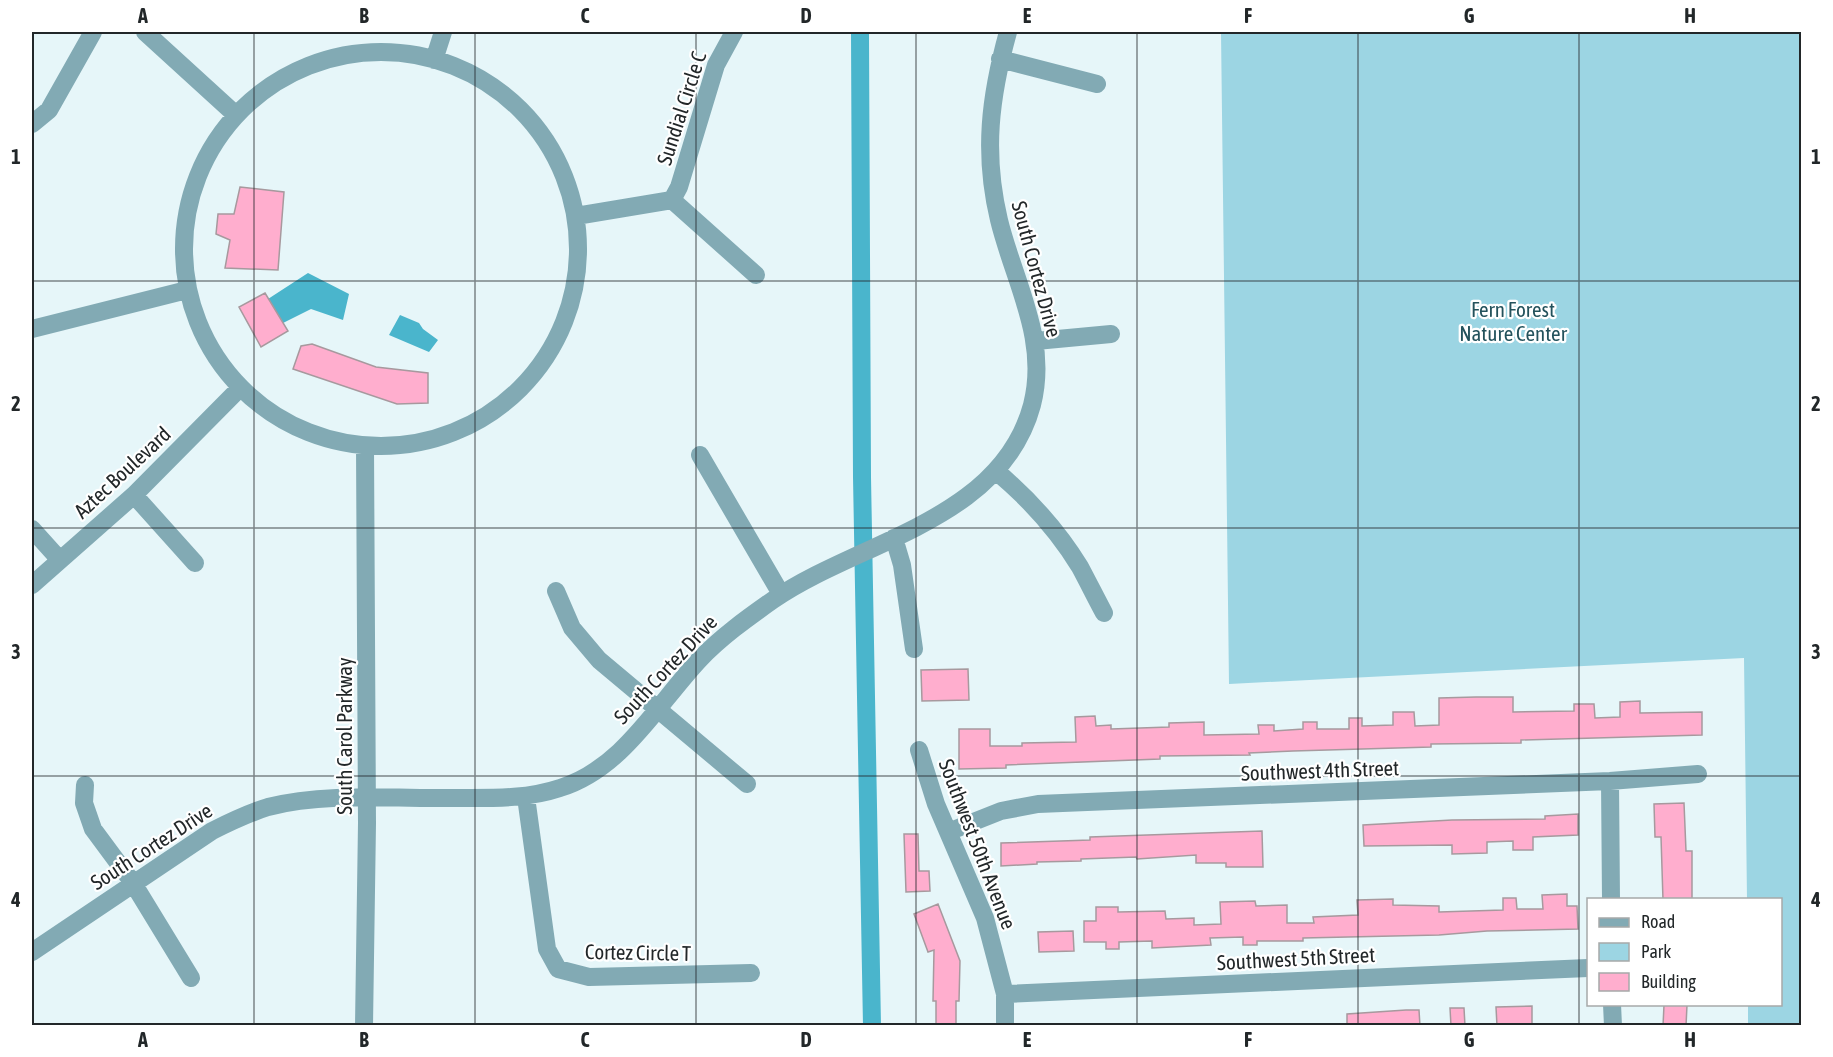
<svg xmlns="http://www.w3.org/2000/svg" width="1833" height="1057" font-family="'Asap Condensed',sans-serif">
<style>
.green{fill:#9cd5e3}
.water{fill:#4ab5cc}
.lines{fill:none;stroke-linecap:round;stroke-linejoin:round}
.canal{stroke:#4ab5cc;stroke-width:18}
.building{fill:#ffaece;stroke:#a7999e;stroke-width:1.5}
.minor{stroke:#82aab4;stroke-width:18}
.grid{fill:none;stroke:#222729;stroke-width:1.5;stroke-opacity:0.55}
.labels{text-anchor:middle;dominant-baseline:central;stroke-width:4.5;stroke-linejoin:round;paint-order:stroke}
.street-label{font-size:21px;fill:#222729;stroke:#fff}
.park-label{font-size:21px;fill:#23525c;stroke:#fff}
.neatline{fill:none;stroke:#222729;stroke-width:2}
.grid-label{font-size:20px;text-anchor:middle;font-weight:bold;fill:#222729}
</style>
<rect width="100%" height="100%" fill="#e6f6f9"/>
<!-- green -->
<path class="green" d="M1221 32H1801V1025H1748V1005L1780 1004V900L1747 899 1744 658 1229 684Z"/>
<!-- water -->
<path class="water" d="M308 273 349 294 343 320 311 309 283 323 268 299Z
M400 315 419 323 423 329 438 340 429 352 389 335Z"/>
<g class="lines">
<!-- canal -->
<path class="canal" d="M860 32 862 477 872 1026"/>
</g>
<!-- building -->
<path class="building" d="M240 187 284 192 278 270 225 268 230 240 216 234 218 214H234Z
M265 293 288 331 261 347 239 307Z
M312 344 376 367 428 373V403L397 404 293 369 301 346Z
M968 669 969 700 922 701 921 670Z
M1476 697H1513V712L1574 711V704H1594L1595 718 1620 717V702L1640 701V713L1702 712V735L1521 740V743L1431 744V747L1293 751 1249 753 1250 755 1160 756V759L1006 765V768L959 769V729H990V746H1022V743L1076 742 1075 717 1095 716 1096 726 1111 725V729L1169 727V723L1204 722V735L1259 734 1258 725H1274V731L1303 729V722H1317V729H1349V718H1362V726L1393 725V712H1414L1415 726 1439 725V698Z
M1684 803 1686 851H1692V900H1663L1661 837H1655L1654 804Z
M1578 814V835L1533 837V850H1513V841L1487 842V853L1452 854V845L1364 846 1363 825 1452 820 1545 819V816Z
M1262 831 1263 867H1226V863H1196V855L1137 859 1136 857 1081 859V861L1037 862V864L1001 866V843L1090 840V837Z
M904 834H918L919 871H929L930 891 906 892Z
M1567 894V906H1577L1578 929 1487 931 1439 935 1303 938V941H1257V945H1243V937L1210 938 1211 945 1152 948V941L1119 942V949H1106V942H1084V921H1096V907H1118V912L1165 911 1166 919 1194 918V925L1221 924 1220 902 1255 901 1256 906 1287 905V923H1314L1313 917 1358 915 1357 900 1393 899V905L1439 906V912L1503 910V898H1516L1517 909H1543L1542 895Z
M938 904 960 961 959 1001H956V1026H936V1001H933L934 950 928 952 914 914Z
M1073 931 1074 951 1039 952 1038 932Z
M1664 1005H1687L1686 1026H1663Z
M1532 1006V1026H1497L1496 1007Z
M1450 1008H1464L1465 1026H1451Z
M1406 1010H1419L1420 1026H1347V1014Z"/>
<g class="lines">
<!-- minor -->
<path class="minor" d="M145 32 236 115
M184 249a197 197 0 1 1 394 0a197 197 0 1 1-394 0Z
M1000 59 1097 84
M434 60 443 32
M32 124 49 110 93 32
M672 200 679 187 716 65 734 32
M672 200 756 275
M576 216 672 200
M32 329 187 290
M1036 341 1111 334
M700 455 781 594
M996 471C1028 498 1058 531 1080 567 1088 582 1096 598 1104 613
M134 495 195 563
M32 529 59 559
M894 538 902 565 914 649
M32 585 134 495 240 388
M556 591 572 628 599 660 747 784
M919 750 936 804 985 918 1005 994V1026
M1610 781 1611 900
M85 785 84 803 93 829 133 883 191 978
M526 797 547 949 558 969 589 977 751 973
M948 832 1001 811 1038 804 1610 781 1698 774
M32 952 212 831C230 822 249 813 268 807 326 792 399 799 459 798 494 798 527 799 560 788 622 769 657 705 699 660 721 637 746 619 773 600 858 541 1001 521 1032 405 1049 339 1014 282 999 220 983 153 990 97 1008 32
M1005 994 1588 968
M1612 1004 1613 1026
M364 1026 367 823 365 446"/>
</g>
<!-- grid -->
<path class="grid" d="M254 32V1026M475 32V1026M696 32V1026M916 32V1026M1137 32V1026M1358 32V1026M1579 32V1026M32 281H1802M32 528H1802M32 776H1802"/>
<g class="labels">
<!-- street labels -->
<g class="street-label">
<text transform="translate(681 108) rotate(-72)">Sundial Circle C</text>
<text transform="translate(1037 269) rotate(75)">South Cortez Drive</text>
<text transform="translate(122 472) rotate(-43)">Aztec Boulevard</text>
<text transform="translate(665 669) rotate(-47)">South Cortez Drive</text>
<text transform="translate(344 736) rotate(-90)">South Carol Parkway</text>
<text transform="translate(1320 770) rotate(-2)">Southwest 4th Street</text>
<text transform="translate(978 844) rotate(69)">Southwest 50th Avenue</text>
<text transform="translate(151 846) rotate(-33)">South Cortez Drive</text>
<text transform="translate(638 952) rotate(1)">Cortez Circle T</text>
<text transform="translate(1296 958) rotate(-3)">Southwest 5th Street</text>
</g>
<!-- park labels -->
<g class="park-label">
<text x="1513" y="309">Fern Forest<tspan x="1513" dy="24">Nature Center</tspan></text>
</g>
</g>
<!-- border -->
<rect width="1833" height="1057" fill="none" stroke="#ffffff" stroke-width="66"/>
<!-- legend -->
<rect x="1587" y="898" width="195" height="108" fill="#ffffff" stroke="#a7a9a9" stroke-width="1.5"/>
<rect x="1599" y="918" width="30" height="9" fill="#82aab4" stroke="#a7a9a9" stroke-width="1.5"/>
<text x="1641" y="928" font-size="18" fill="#222729">Road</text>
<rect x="1599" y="943" width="30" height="18" fill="#9cd5e3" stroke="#a7a9a9" stroke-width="1.5"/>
<text x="1641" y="958" font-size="18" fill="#222729">Park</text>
<rect x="1599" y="973" width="30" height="18" fill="#ffaece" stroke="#a7a9a9" stroke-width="1.5"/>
<text x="1641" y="988" font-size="18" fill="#222729">Building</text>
<rect x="33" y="33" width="1767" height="991" class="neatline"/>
<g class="grid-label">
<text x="143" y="23">A</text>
<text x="364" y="23">B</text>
<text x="585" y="23">C</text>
<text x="806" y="23">D</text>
<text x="1027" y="23">E</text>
<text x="1248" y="23">F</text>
<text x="1469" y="23">G</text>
<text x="1690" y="23">H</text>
<text x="16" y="164">1</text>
<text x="1816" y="164">1</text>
<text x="16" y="411">2</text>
<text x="1816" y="411">2</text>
<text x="16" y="659">3</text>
<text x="1816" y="659">3</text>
<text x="16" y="907">4</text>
<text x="1816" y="907">4</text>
<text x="143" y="1047">A</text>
<text x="364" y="1047">B</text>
<text x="585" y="1047">C</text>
<text x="806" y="1047">D</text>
<text x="1027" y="1047">E</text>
<text x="1248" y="1047">F</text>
<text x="1469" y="1047">G</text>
<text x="1690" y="1047">H</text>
</g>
</svg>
